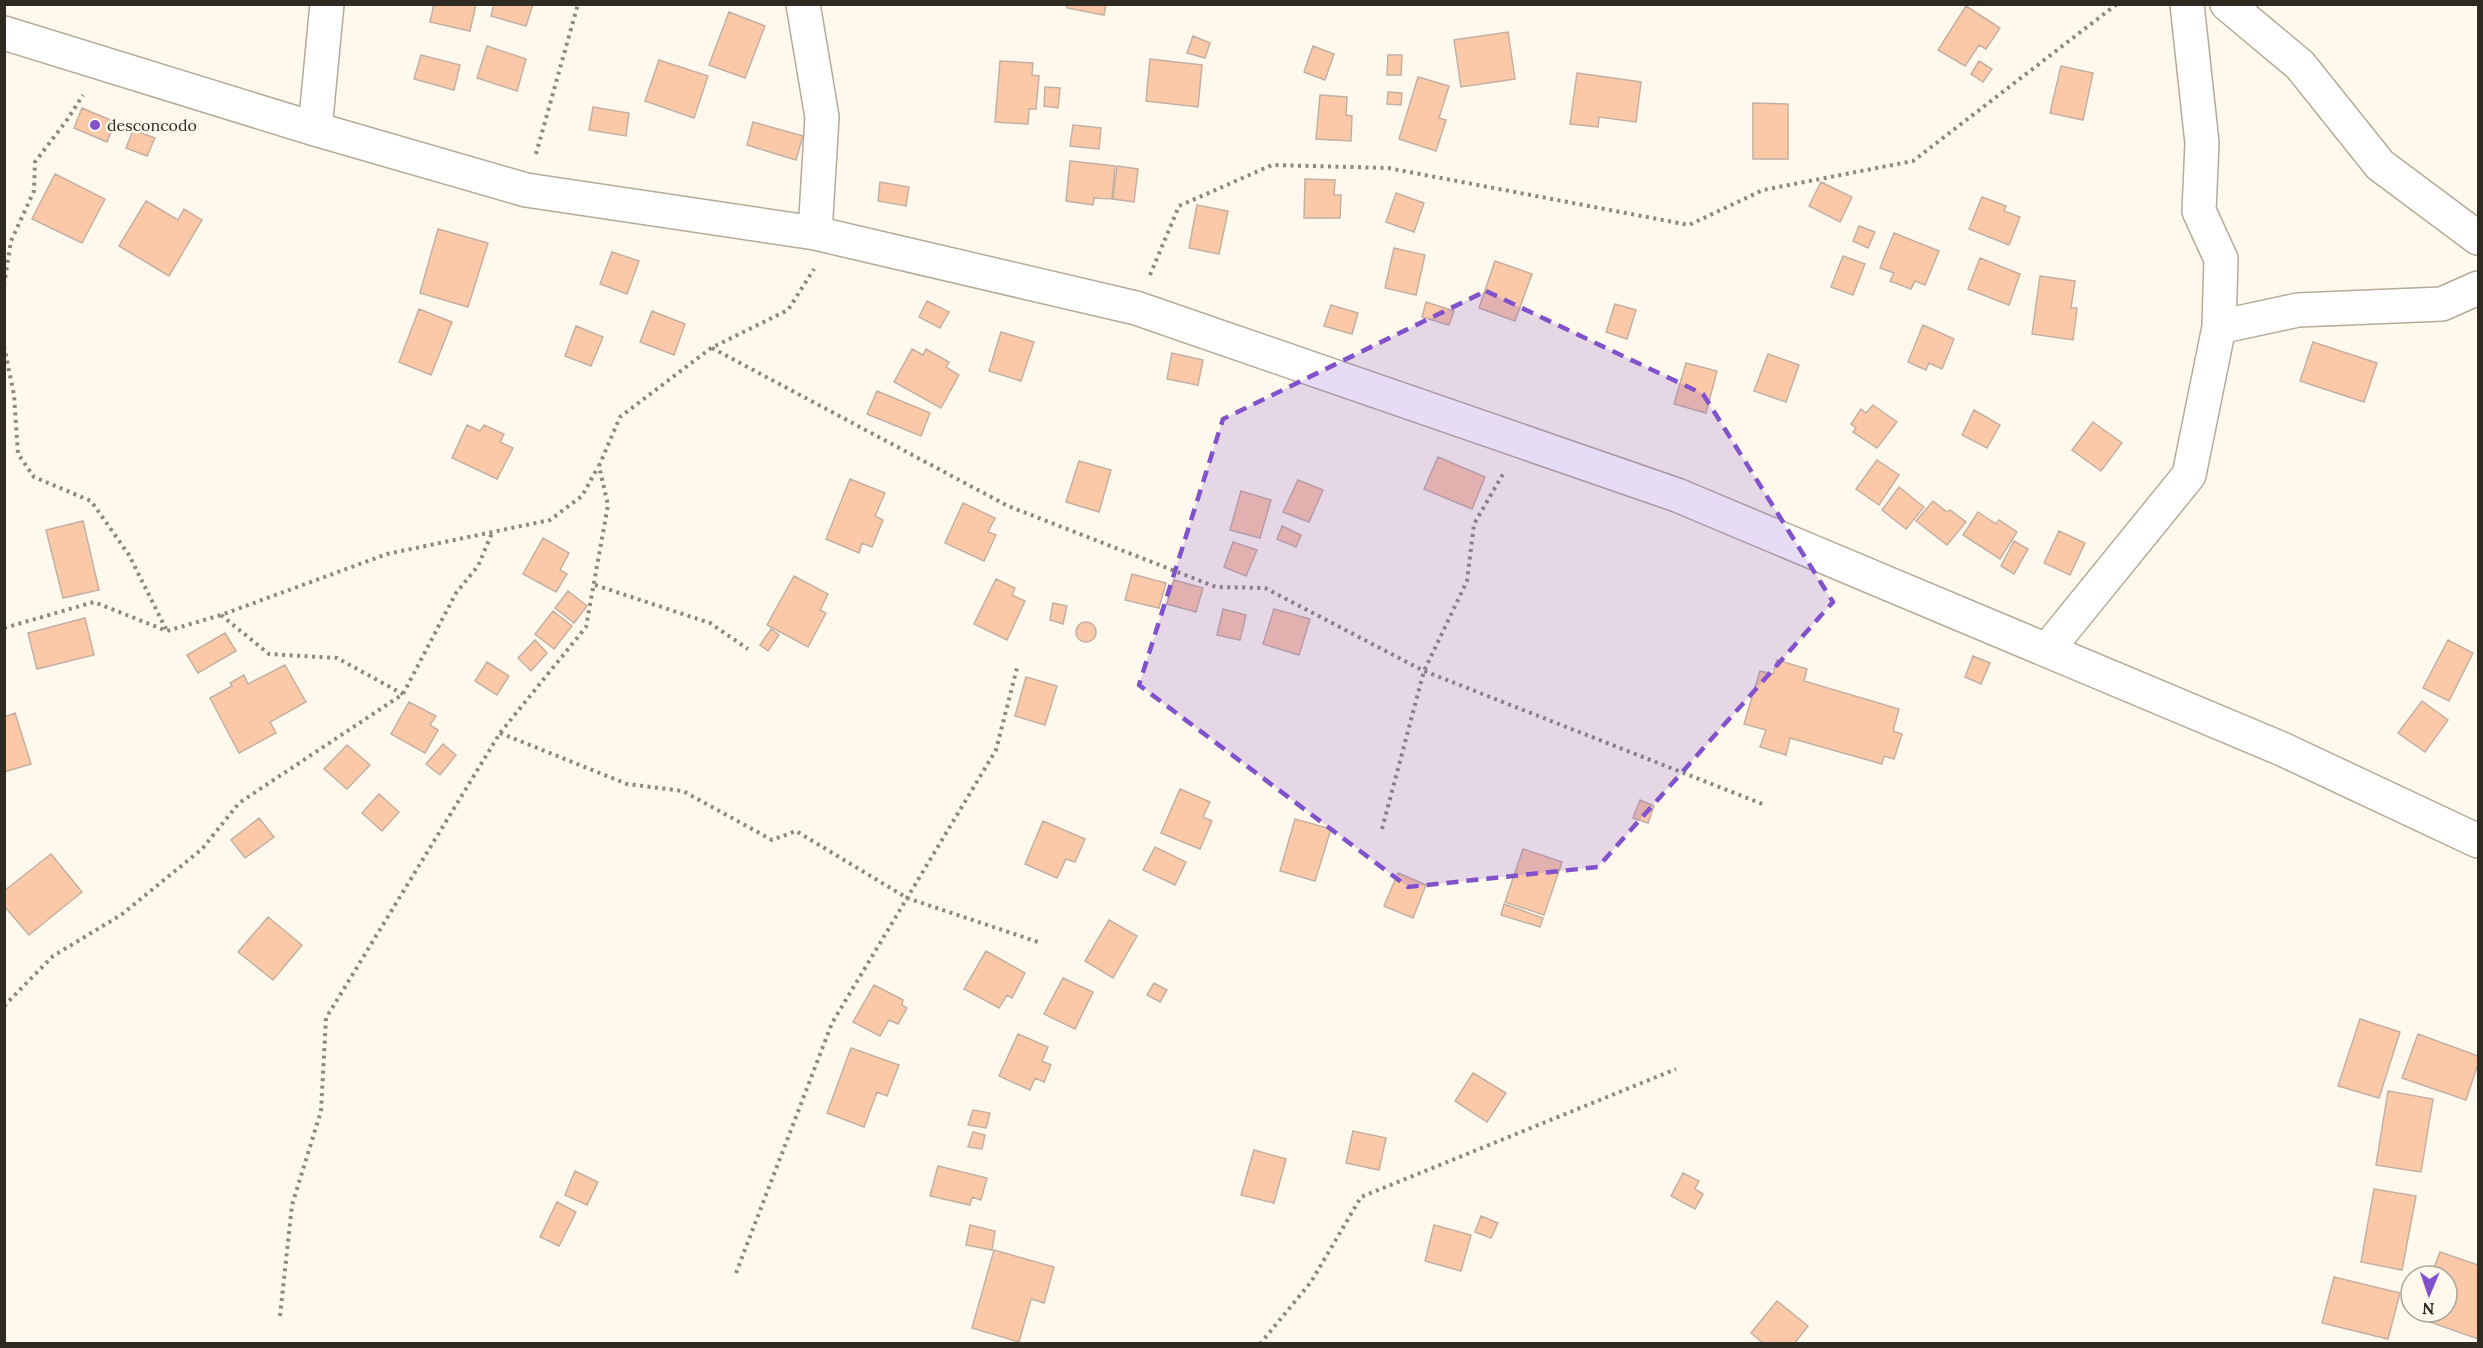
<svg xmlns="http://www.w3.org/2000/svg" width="2483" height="1348" font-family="Lora,serif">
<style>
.building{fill:#fbc9a7;stroke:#c4b0a3;stroke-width:1.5}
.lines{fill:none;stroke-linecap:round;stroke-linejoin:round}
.minor-casing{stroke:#b4ab98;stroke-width:36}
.path{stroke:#8d897e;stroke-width:4;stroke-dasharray:3 4.5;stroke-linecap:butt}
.minor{stroke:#fff;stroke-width:33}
.marked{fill:#8152cb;fill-opacity:0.2;stroke:#8152cb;stroke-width:4.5;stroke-dasharray:12 8;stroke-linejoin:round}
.poi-dot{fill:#8152cb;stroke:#fef9ec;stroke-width:2}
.labels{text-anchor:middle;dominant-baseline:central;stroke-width:5;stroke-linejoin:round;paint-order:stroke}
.poi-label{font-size:16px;fill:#2d2a22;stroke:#fef9ec;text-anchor:start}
</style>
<rect width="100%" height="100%" fill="#fef9ec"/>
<!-- building -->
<path class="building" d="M434 4H476L470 31 430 22Z
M494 4H533L526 26 491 16Z
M1067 4H1106L1104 15 1067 8Z
M1966 6 2000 28 1986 49 1979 45 1965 66 1938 50Z
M729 12 765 26 745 78 709 65Z
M1508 32 1515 79 1461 87 1454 40Z
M1193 36 1210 43 1205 58 1187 53Z
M487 46 526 59 517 91 477 78Z
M1313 46 1334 54 1325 80 1304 72Z
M421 55 460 65 454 90 414 79Z
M1388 55H1402L1401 75H1387Z
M1150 59 1202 65 1198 107 1146 101Z
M659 60 708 76 694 118 645 101Z
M1000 61 1033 63 1032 75 1039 76 1036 109H1029L1028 124 995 122Z
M1979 61 1992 69 1983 82 1971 74Z
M2061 66 2093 73 2083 120 2050 113Z
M1577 73 1641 82 1636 122 1599 117 1598 127 1570 124Z
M1418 77 1449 86 1439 118 1446 120 1436 151 1399 139Z
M1045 87 1060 88 1058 108 1044 106Z
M1388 92 1402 93 1401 105 1387 104Z
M1320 95 1347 97 1346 115 1352 116 1351 141 1316 139Z
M1753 103 1788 104V159H1753Z
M593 107 629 113 626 136 589 130Z
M82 108 115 122 107 142 74 128Z
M753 122 803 136 796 160 747 145Z
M1073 125 1101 128 1099 149 1070 146Z
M133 130 155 138 147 156 126 148Z
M1070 161 1115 166 1112 199 1094 198 1093 205 1066 201Z
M1117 166 1138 169 1134 202 1113 199Z
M55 174 105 199 82 243 32 219Z
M1305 179 1335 180 1334 195H1341L1340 218H1304Z
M880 182 909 187 906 206 878 201Z
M1821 182 1852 197 1840 222 1809 206Z
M1396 193 1424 203 1414 232 1386 222Z
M1982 197 2006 206 2004 211 2020 217 2009 245 1969 229Z
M146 201 178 220 184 209 202 220 169 276 119 246Z
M1197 205 1228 211 1219 254 1189 248Z
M1859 226 1875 232 1868 248 1853 241Z
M438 229 488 243 468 307 420 293Z
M1894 233 1939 251 1925 285 1915 281 1911 289 1890 281 1894 273 1880 268Z
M1394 248 1425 255 1416 295 1385 288Z
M612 252 639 261 627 294 600 284Z
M1843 256 1865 264 1853 295 1831 287Z
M1980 258 2020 274 2009 305 1968 289Z
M1495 261 1532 274 1515 321 1479 308Z
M2040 276 2075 281 2071 308H2077L2073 340 2032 334Z
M927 301 949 312 940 328 919 317Z
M1426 302 1454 311 1449 325 1422 317Z
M1615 304 1636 310 1627 339 1606 332Z
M1331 305 1358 313 1352 334 1324 326Z
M419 309 452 322 431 375 399 362Z
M652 311 685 324 674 355 640 342Z
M1923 325 1954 339 1942 369 1929 363 1926 370 1908 362Z
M576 326 603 337 591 366 565 356Z
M1001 332 1034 342 1021 381 989 371Z
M2313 342 2377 363 2364 402 2300 381Z
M912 349 923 355 926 349 949 362 946 367 959 375 941 408 894 382Z
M1172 353 1203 360 1198 385 1167 379Z
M1768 354 1799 365 1786 402 1754 391Z
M1686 363 1717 371 1706 413 1674 404Z
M877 391 930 413 921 436 867 414Z
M1873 405 1897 422 1877 448 1853 432 1856 428 1851 424 1861 409 1866 413Z
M1974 410 2000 425 1987 448 1962 435Z
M2093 422 2122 443 2101 471 2072 450Z
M467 425 480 431 484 425 504 434 500 442 513 448 497 479 452 458Z
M1438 457 1485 477 1472 509 1424 489Z
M1877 460 1899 475 1879 505 1856 489Z
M1079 461 1111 470 1099 512 1066 502Z
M850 479 885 493 875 516 883 520 872 547 862 543 859 553 826 539Z
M1298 480 1323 490 1309 522 1283 512Z
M1899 487 1924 507 1906 529 1882 510Z
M1241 491 1271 500 1260 538 1230 530Z
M1933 501 1947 512 1950 510 1966 522 1947 545 1916 521Z
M963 503 995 518 988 532 996 535 984 561 945 543Z
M1978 512 1996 524 1999 520 2017 532 2000 559 1963 535Z
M83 521 99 590 63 598 46 530Z
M1282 526 1301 535 1296 547 1277 539Z
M2059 531 2085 543 2070 575 2044 563Z
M543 538 569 553 560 570 567 574 556 592 523 574Z
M2014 541 2028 549 2014 574 2001 566Z
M1233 542 1257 550 1246 576 1224 567Z
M1132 574 1166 583 1159 608 1125 600Z
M794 576 828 594 820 610 826 613 808 647 767 625Z
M996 579 1015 588 1012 595 1025 601 1007 640 974 624Z
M1174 580 1203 588 1196 612 1167 604Z
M568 591 587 606 574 623 555 608Z
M1053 603 1067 606 1063 624 1050 620Z
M1223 609 1246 615 1240 640 1217 635Z
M1274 609 1310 619 1299 655 1263 644Z
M553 611 572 626 554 649 535 634Z
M85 618 94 655 37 669 28 633Z
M1076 632a10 10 0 1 1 20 0a10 10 0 1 1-20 0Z
M771 629 779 635 768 651 760 645Z
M225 633 236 651 198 673 187 655Z
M535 640 547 653 531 671 518 658Z
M2448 640 2473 653 2449 701 2423 688Z
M1973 656 1990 663 1981 684 1965 677Z
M1777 660 1807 669 1804 681 1899 709 1893 731 1902 734 1894 759 1884 756 1882 764 1790 738 1786 755 1760 747 1766 730 1744 724 1760 671 1773 674Z
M487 662 509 676 497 695 475 681Z
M285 665 306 702 270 722 276 733 239 753 210 698 232 686 230 683 244 675 248 684Z
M1026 677 1057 686 1045 725 1015 716Z
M2422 701 2448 720 2425 752 2398 733Z
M409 702 436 716 430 725 438 730 425 753 391 734Z
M15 713 31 764 4 772V717Z
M443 744 456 755 440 775 426 764Z
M347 745 370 765 347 789 324 769Z
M1180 789 1210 802 1203 817 1212 821 1200 849 1161 833Z
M379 794 399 812 382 831 362 813Z
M1640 800 1654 806 1648 823 1633 818Z
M259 818 274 837 245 858 231 840Z
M1295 819 1331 829 1315 881 1280 871Z
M1043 821 1085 839 1075 862 1066 859 1057 878 1025 864Z
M1155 847 1186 862 1175 885 1143 870Z
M1523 849 1562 862 1544 915 1505 902Z
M51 854 82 892 29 935 4 906V891Z
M1398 873 1426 885 1413 918 1384 906Z
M1504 904 1543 918 1540 927 1501 915Z
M268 917 302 945 273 980 238 952Z
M1109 920 1137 936 1113 978 1085 961Z
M986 951 1025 973 1012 998 1007 995 999 1008 964 989Z
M1063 978 1093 992 1075 1029 1044 1014Z
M1154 983 1167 990 1160 1002 1147 995Z
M874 985 903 1000 902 1005 907 1008 898 1024 889 1020 880 1036 853 1022Z
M2360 1019 2400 1032 2379 1098 2338 1086Z
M1018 1034 1048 1047 1042 1061 1051 1065 1044 1082 1035 1078 1030 1090 999 1076Z
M2418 1034 2478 1056V1064L2466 1100 2402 1078Z
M851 1048 899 1065 887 1096 877 1092 864 1127 827 1113Z
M1473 1073 1506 1093 1487 1122 1455 1101Z
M2388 1091 2433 1099 2421 1172 2376 1165Z
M973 1110 990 1113 986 1128 968 1125Z
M1353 1131 1386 1138 1379 1170 1346 1163Z
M973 1132 985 1135 982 1149 968 1147Z
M1254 1150 1286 1159 1274 1203 1241 1195Z
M938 1166 987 1178 981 1200 972 1197 970 1205 930 1196Z
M575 1171 598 1182 587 1205 565 1195Z
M1683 1173 1699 1181 1695 1189 1703 1194 1695 1209 1671 1196Z
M2374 1189 2416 1196 2402 1270 2361 1262Z
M557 1202 576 1212 559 1246 540 1237Z
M1481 1216 1498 1223 1491 1238 1475 1232Z
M970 1225 995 1231 992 1250 966 1245Z
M1434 1225 1471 1235 1461 1271 1425 1261Z
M994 1250 1054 1267 1044 1303 1031 1299 1019 1342 972 1328Z
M2440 1252 2478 1265V1339L2416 1317 2418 1312H2447V1276H2431Z
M2334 1277 2400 1293 2388 1339 2322 1323Z
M1777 1301 1808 1326 1794 1344H1764L1751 1333Z"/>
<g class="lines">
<defs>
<path id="minor" d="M803 4 822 117 815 233
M2227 4 2300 65 2380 165 2478 238
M4 33 315 129 526 190 815 233 1136 308 1677 495 2282 749 2478 841
M315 129 327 4
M2219 327 2298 310 2442 304 2478 288
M2047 650 2189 475 2219 327 2221 259 2199 211 2202 143 2187 4"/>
</defs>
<!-- minor casing -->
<use href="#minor" class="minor-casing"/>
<!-- path -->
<path class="path" d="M536 154 578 4
M1150 275 1179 206 1272 165 1388 168 1689 225 1763 190 1913 161 2117 4
M4 285 11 241 34 191 35 162 67 120 83 95
M4 346 14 395 18 454 34 477 91 501 129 555 166 629
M712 348 1008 506 1216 587 1265 588 1424 671 1765 805
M595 585 710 623 748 649
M221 615 269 654 337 658 403 694
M4 628 94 602 167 631 221 615 387 554 550 520 582 496 598 467
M500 733 627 784 683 791 772 840 796 831 907 898 1038 942
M1382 829 1424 671 1467 581 1474 524 1503 474
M4 1006 53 956 121 915 202 849 239 803 403 694 456 593 478 566 492 533
M736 1273 832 1023 996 750 1018 664
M280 1316 292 1205 321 1111 326 1018 500 733 586 627 608 505 599 466 620 417 711 348 788 310 814 269
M1260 1344 1311 1282 1361 1197 1676 1069"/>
<!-- minor -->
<use href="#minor" class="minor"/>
</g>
<!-- marked area -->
<path class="marked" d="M1486 291 1703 394 1833 602 1598 867 1408 887 1139 685 1223 419Z"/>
<!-- markers -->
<circle class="poi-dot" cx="95" cy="125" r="6"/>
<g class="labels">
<!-- poi labels -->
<g class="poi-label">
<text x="107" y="125">desconcodo</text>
</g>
</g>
<!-- border -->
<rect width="2483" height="1348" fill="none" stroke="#2d2a22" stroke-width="12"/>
<!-- north arrow -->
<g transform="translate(2429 1294) rotate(182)"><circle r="28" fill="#fef9ec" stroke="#aaa69b" stroke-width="1.5"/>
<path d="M0-4.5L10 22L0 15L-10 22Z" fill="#8152cb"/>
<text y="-9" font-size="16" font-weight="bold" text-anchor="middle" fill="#2d2a22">N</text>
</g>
</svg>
